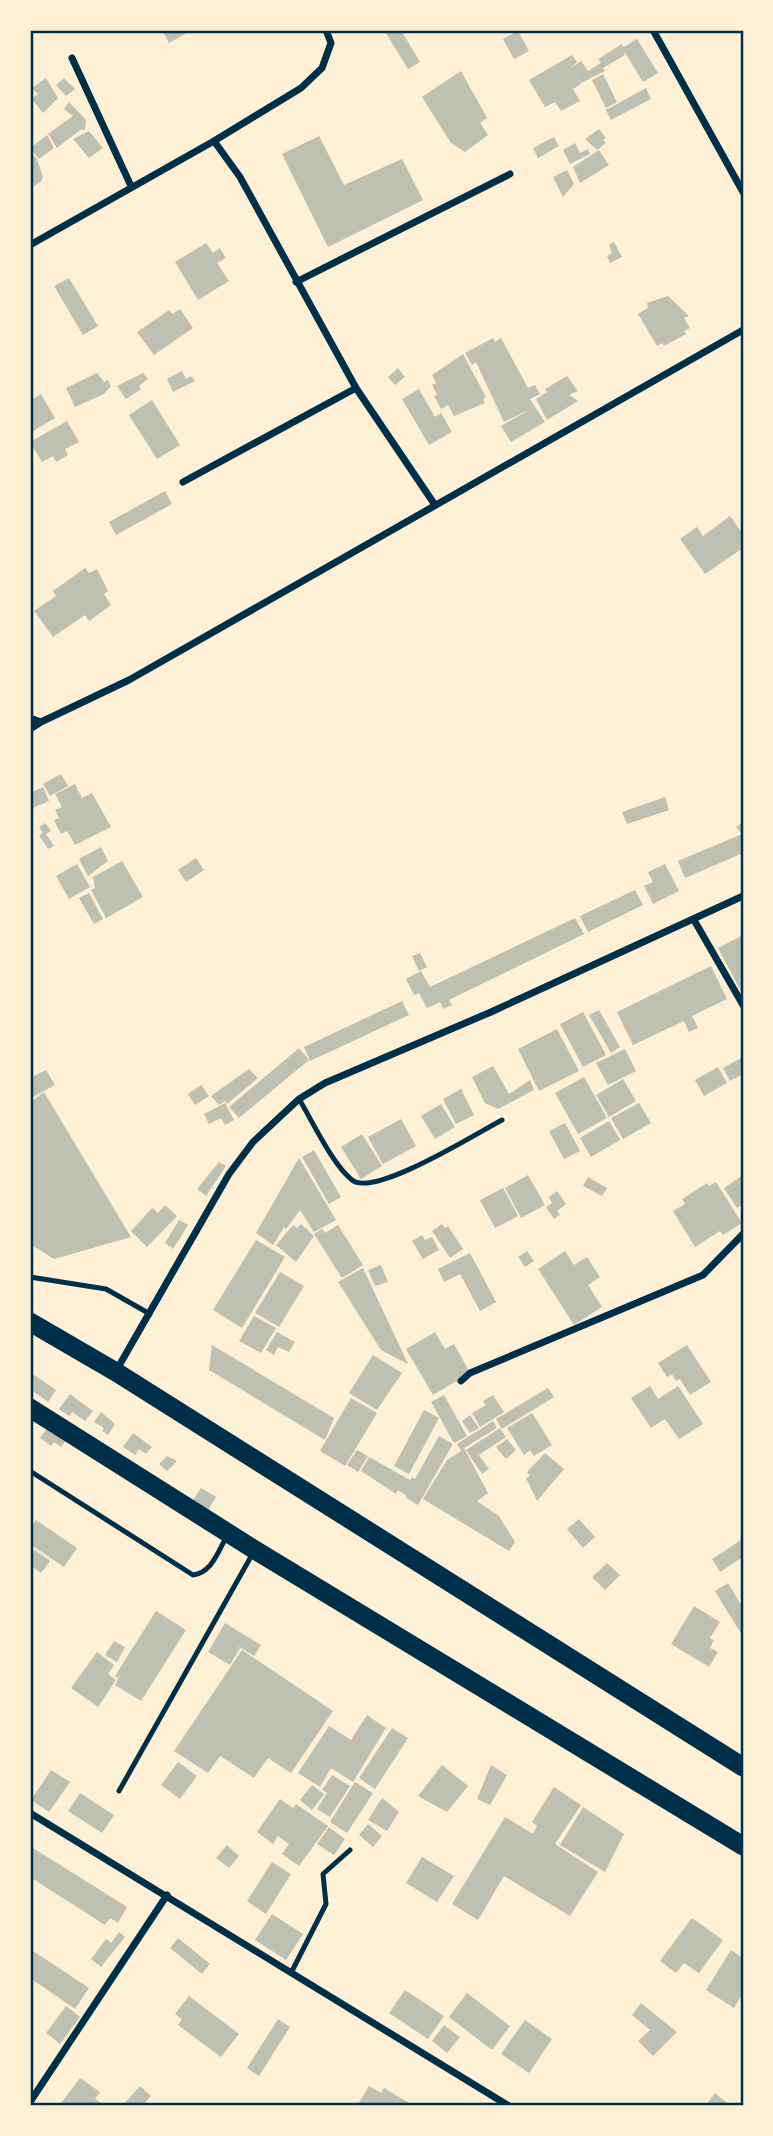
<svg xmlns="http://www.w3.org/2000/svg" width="773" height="2136" font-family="'IBM Plex Sans',sans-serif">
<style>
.building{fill:#bec0b2}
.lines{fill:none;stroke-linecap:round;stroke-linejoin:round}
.service{stroke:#003049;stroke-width:5}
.minor{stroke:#003049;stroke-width:7}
.trunk{stroke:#003049;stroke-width:19}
.neatline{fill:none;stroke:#003049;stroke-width:2.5}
</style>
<rect width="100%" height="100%" fill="#fdf0d5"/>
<!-- building -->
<path class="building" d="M162 30H192L169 43Z
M384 30H401L420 62 408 69Z
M518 31 529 51 514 59 503 39Z
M637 39 658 73 643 82 622 48Z
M622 44 625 55 603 68 605 71 581 83 575 74 581 84 573 89 580 101 561 111 555 102 545 107 529 80 572 55 577 62 571 68 581 61 588 71 601 63 598 59Z
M461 71 487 118 480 123 488 135 465 152 451 143 422 97Z
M603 74 617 102 606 108 592 80Z
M46 78 58 98 43 113 32 99 38 94 32 88Z
M64 78 75 89 66 96 56 85Z
M646 88 651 99 611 120 606 110Z
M69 102 86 120 85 130H80L57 148 48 134 73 116 64 109Z
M599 129 606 138 603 140 606 143 597 150 585 139Z
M89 131 103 148 89 158 73 139Z
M47 135 54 148 39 159 30 148Z
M319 136 344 185 402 159 423 200 328 247 282 154Z
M554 137 559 146 538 158 533 148Z
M575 143 580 153 588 149 590 154 570 164 563 150Z
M599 150 609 165 580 183 573 167Z
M30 152 37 159 43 177 41 182 30 188Z
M567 170 574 184 563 197 553 177Z
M614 242 622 257 610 263 607 256 612 253 609 245Z
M206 243 213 253 220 248 226 258 217 263 229 281 198 300 175 262Z
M69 278 98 326 83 335 54 286Z
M668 296 689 316 684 318 690 328 684 331 686 334 664 346 662 343 657 346 638 314 648 308 647 303Z
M180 309 193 328 154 355 137 332 169 310 172 314Z
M493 338 495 342 501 338 528 388 535 385 540 394 530 399 545 422 511 442 501 426 529 410 504 422 476 362 472 365 465 353Z
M463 354 486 397 483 399 485 403 454 416 448 405 441 409 434 396 437 395 432 385 436 383 432 375Z
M398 368 405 377 395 385 388 377Z
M182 371 186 379 191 376 195 381 173 392 167 379Z
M97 373 104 382 108 380 111 386 104 394 75 407 66 388Z
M143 373 148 379 139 386 141 389 126 399 117 386Z
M567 376 578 391 569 395 578 401 547 420 536 399 547 392 545 389Z
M419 389 435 417 441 413 452 432 429 445 402 399Z
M30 394 33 399 41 394 55 418 30 433Z
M152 400 180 445 157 459 129 415Z
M67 421 79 442 65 449 68 455 56 462 53 456 42 462 30 442Z
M165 491 172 504 116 535 109 522Z
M730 516 743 534V548L705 574 680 539 697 527 703 536Z
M85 568 89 573 97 569 108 591 104 594 111 605 89 621 85 615 53 637 34 611 56 596 53 591Z
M61 774 68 786 50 796 43 784Z
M75 784 82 798 92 793 111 827 75 845 67 831 61 834 54 820 59 818 55 810 62 807 55 794Z
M43 787 49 801 33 808 30 793Z
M665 797 669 810 627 824 622 812Z
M743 822V853L685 878 678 861 742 834 736 827Z
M45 823 51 831 46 834 54 846 48 849 39 835 43 833 39 827Z
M101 847 108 861 88 876 79 859Z
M196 858 204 870 186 882 178 870Z
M122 861 143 897 106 918 91 890 95 888 93 877Z
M77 864 90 887 69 899 56 876Z
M665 864 679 891 653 904 644 886 653 882 648 872Z
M635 890 643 905 588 932 580 916Z
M89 893 103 919 94 924 79 898Z
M575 918 584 934 449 1000 452 1005 443 1009 440 1002 427 1008 419 993 414 995 406 979 421 971 430 987Z
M741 936 743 941V995L718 948Z
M420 953 427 967 419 971 412 956Z
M711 966 727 999 692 1016 698 1028 689 1032 684 1021 633 1045 617 1012Z
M402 1001 409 1015 310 1061 304 1047Z
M599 1010 620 1047 611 1053 589 1015Z
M583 1012 606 1055 583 1067 560 1024Z
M557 1029 579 1071 539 1091 518 1049Z
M299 1048 309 1060 239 1118 229 1107Z
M625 1049 636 1071 608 1085 596 1063Z
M743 1057V1074L730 1081 723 1068Z
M493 1066 509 1094 530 1080 534 1090 498 1109 485 1103 472 1077Z
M718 1067 727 1083 704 1096 695 1080Z
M249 1069 258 1078 227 1104 225 1101 219 1105 211 1096Z
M46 1070 55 1085 33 1097 30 1078Z
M584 1077 607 1118 578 1134 555 1093Z
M623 1079 636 1101 609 1117 596 1095Z
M201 1085 209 1096 195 1105 188 1094Z
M461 1089 474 1115 456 1124 443 1099Z
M44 1092 131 1237 54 1259 30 1244V1103Z
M225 1103 234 1120 225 1125 221 1118 209 1124 204 1114Z
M639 1103 651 1123 623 1139 611 1118Z
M441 1104 455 1127 435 1139 421 1116Z
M401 1119 416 1146 383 1164 368 1137Z
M609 1121 620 1140 591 1157 580 1138Z
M565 1123 580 1151 564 1159 549 1131Z
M362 1134 382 1166 361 1179 341 1147Z
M314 1150 341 1197 329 1204 302 1157Z
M299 1158 336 1220 314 1232 300 1210 286 1229 284 1227 273 1245 256 1233Z
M219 1162 226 1166 206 1196 197 1189Z
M528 1175 545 1205 521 1218 505 1188Z
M743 1175V1204L737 1208 724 1188Z
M588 1177 607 1188 602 1196 583 1186Z
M716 1182 742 1223 723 1235 720 1231 695 1247 673 1211 685 1204 682 1199 707 1183 709 1186Z
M503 1188 518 1216 495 1228 480 1200Z
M557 1191 566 1204 557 1211 560 1215 554 1219 546 1207 552 1203 549 1197Z
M165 1205 177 1216 147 1247 131 1231 152 1208 158 1213Z
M179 1220 188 1225 173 1249 165 1243Z
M301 1224 314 1236 296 1262 276 1245 293 1225 297 1228Z
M442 1224 445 1228 448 1226 463 1249 450 1258 432 1231Z
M338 1225 363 1265 342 1278 314 1234 322 1229 325 1233Z
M422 1235 425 1240 432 1237 439 1250 423 1259 412 1241Z
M256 1240 285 1257 242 1328 213 1310Z
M527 1251 534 1261 525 1267 518 1257Z
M565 1251 574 1265 587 1257 600 1277 588 1285 602 1307 574 1325 538 1269Z
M470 1253 496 1302 480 1311 460 1274 444 1282 438 1269Z
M381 1265 388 1282 375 1286 368 1270Z
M363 1268 408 1364 381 1350 338 1282Z
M280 1272 304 1286 279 1327 255 1313Z
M254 1316 276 1328 261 1353 239 1341Z
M277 1332 295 1342 289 1352 278 1347 274 1355 266 1350Z
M435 1332 445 1349 454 1344 470 1373 433 1395 406 1349Z
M212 1345 334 1418 325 1440 209 1370Z
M687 1345 711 1382 690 1395 680 1379 676 1381 672 1374 667 1377 658 1363Z
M373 1355 402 1373 377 1410 349 1393Z
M30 1372 56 1390 48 1402 30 1389Z
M650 1386 658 1399 678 1386 703 1424 679 1439 665 1419 651 1428 631 1398Z
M548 1388 554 1397 502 1429 496 1419Z
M70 1394 93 1411 85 1421 72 1412 69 1416 59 1409Z
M444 1395 467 1436 454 1443 431 1402Z
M493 1395 504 1412 480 1427 472 1413 486 1405 483 1401Z
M351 1398 377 1413 345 1466 320 1451Z
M424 1410 439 1418 409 1474 394 1466Z
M101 1412 115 1424 108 1435 102 1431 104 1428 94 1422Z
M532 1413 552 1445 534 1456 530 1450 524 1455 507 1428Z
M470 1415 479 1428 470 1433 462 1421Z
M493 1421 497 1428 464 1448 488 1493 477 1501 499 1516 515 1542 509 1551 423 1499 447 1460 461 1451 457 1444Z
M51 1423 62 1431 57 1439 63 1431 69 1436 61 1447 54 1442 51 1446 40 1438Z
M500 1428 506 1437 479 1455 489 1469 482 1474 466 1450Z
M133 1433 152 1447 146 1454 139 1449 135 1455 123 1447Z
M439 1436 453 1444 418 1505 406 1498 407 1496 398 1490 396 1494 361 1471 369 1457 410 1480 412 1477 415 1479Z
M507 1439 516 1450 506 1459 496 1447Z
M357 1450 368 1456 358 1472 347 1465Z
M545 1453 564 1469 537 1501 526 1478 530 1476 527 1472Z
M167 1456 177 1461 167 1471 159 1464Z
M201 1488 216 1497 208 1510 193 1500Z
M579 1519 595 1537 583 1548 567 1529Z
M36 1520 77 1548 64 1567 30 1544V1528Z
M743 1539V1557L720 1572 712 1559Z
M35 1550 50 1561 41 1573 30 1565V1557Z
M607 1563 620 1575 605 1590 592 1577Z
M728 1583 743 1608V1630L740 1632 715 1591Z
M694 1606 720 1622 710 1638 714 1640 710 1648 718 1652 709 1667 671 1644Z
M156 1611 186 1630 141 1701 115 1685 121 1674 118 1678 115 1676Z
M225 1623 261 1645 254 1656 236 1645 240 1648 230 1665 208 1652Z
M114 1641 125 1647 117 1662 105 1655Z
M242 1650 333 1711 291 1773 268 1758 254 1778 220 1756 208 1773 174 1751Z
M97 1652 114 1665 108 1674 116 1680 98 1707 71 1688Z
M367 1715 386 1728 353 1782 331 1768 320 1787 298 1773 329 1726 351 1740Z
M392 1728 408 1738 375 1789 359 1778Z
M178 1762 197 1776 180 1799 161 1785Z
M442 1765 468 1786 447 1812 418 1796Z
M491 1765 507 1775 490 1805 477 1799Z
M51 1770 70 1782 49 1812 31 1800Z
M332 1775 350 1786 330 1817 317 1809 327 1793 322 1790Z
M355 1782 373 1793 347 1833 330 1822Z
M312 1785 324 1794 312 1810 300 1800Z
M554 1787 581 1805 555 1844 598 1872 570 1916 504 1876 478 1920 452 1904 505 1817 533 1834 537 1826 532 1822Z
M80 1793 114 1815 102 1833 68 1811Z
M382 1798 399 1812 387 1831 368 1820Z
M280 1799 293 1808 296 1804 328 1826 299 1866 282 1854 289 1844 278 1836 273 1844 257 1832Z
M583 1807 624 1834 605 1872 560 1845Z
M368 1824 382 1836 373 1847 359 1835Z
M329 1827 345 1839 334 1855 317 1844Z
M227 1845 239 1856 229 1868 216 1858Z
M30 1846 127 1907 118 1923 110 1918 105 1925 30 1877Z
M422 1857 454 1876 437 1902 406 1883Z
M272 1862 291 1874 266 1914 247 1901Z
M272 1914 303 1934 286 1960 255 1940Z
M692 1918 723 1940 699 1973 684 1963 676 1973 660 1961Z
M119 1932 125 1937 101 1967 91 1959 106 1939 111 1943Z
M178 1938 210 1964 202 1974 170 1948Z
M30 1949 89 1988 75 2009 30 1978Z
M731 1950 743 1958V1993L734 2008 706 1990Z
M405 1990 444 2016 428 2039 389 2013Z
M467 1993 510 2026 492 2050 449 2017Z
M189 1996 239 2034 221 2057 178 2025 182 2019 175 2014Z
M641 2003 677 2032 653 2056 638 2041 650 2030 632 2015Z
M66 2006 80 2017 60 2044 46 2033Z
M278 2019 290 2027 259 2076 247 2068Z
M525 2020 552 2039 529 2073 501 2054Z
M444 2025 460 2037 447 2053 432 2041Z
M80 2078 100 2092 95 2099 106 2106H59Z
M140 2086 151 2096 142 2106H126L124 2104Z
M369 2086 381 2093 384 2088 414 2106H357Z
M715 2093 731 2106H705Z"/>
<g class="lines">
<!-- service -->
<path class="service" d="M299 1099C313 1122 332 1164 352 1180 374 1198 477 1133 502 1120
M30 1277 106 1289 150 1314
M30 1471 193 1575C212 1573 218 1551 227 1536
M119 1791 253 1553
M291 1973 326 1904 323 1874 350 1850"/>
<!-- minor -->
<path class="minor" d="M653 30 743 192
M72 58 131 186
M214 141 301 88 322 68 331 43 326 30
M30 245 214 141 240 177 356 388 435 505
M296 282 510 174
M183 482 356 388
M30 718 41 722 129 680 743 330
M30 729 41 722
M694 920 743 1005
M116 1371 229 1174 253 1142 299 1099 325 1083 491 1012 743 896
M461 1381 470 1373 703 1275 743 1234
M30 1813 509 2106
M30 2102 167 1895"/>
<!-- trunk -->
<path class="trunk" d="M30 1322 116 1372 743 1767
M30 1408 255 1550 743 1846"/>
</g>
<!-- border -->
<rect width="773" height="2136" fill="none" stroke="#fdf0d5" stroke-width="63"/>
<rect x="32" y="32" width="710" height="2072" class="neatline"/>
</svg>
